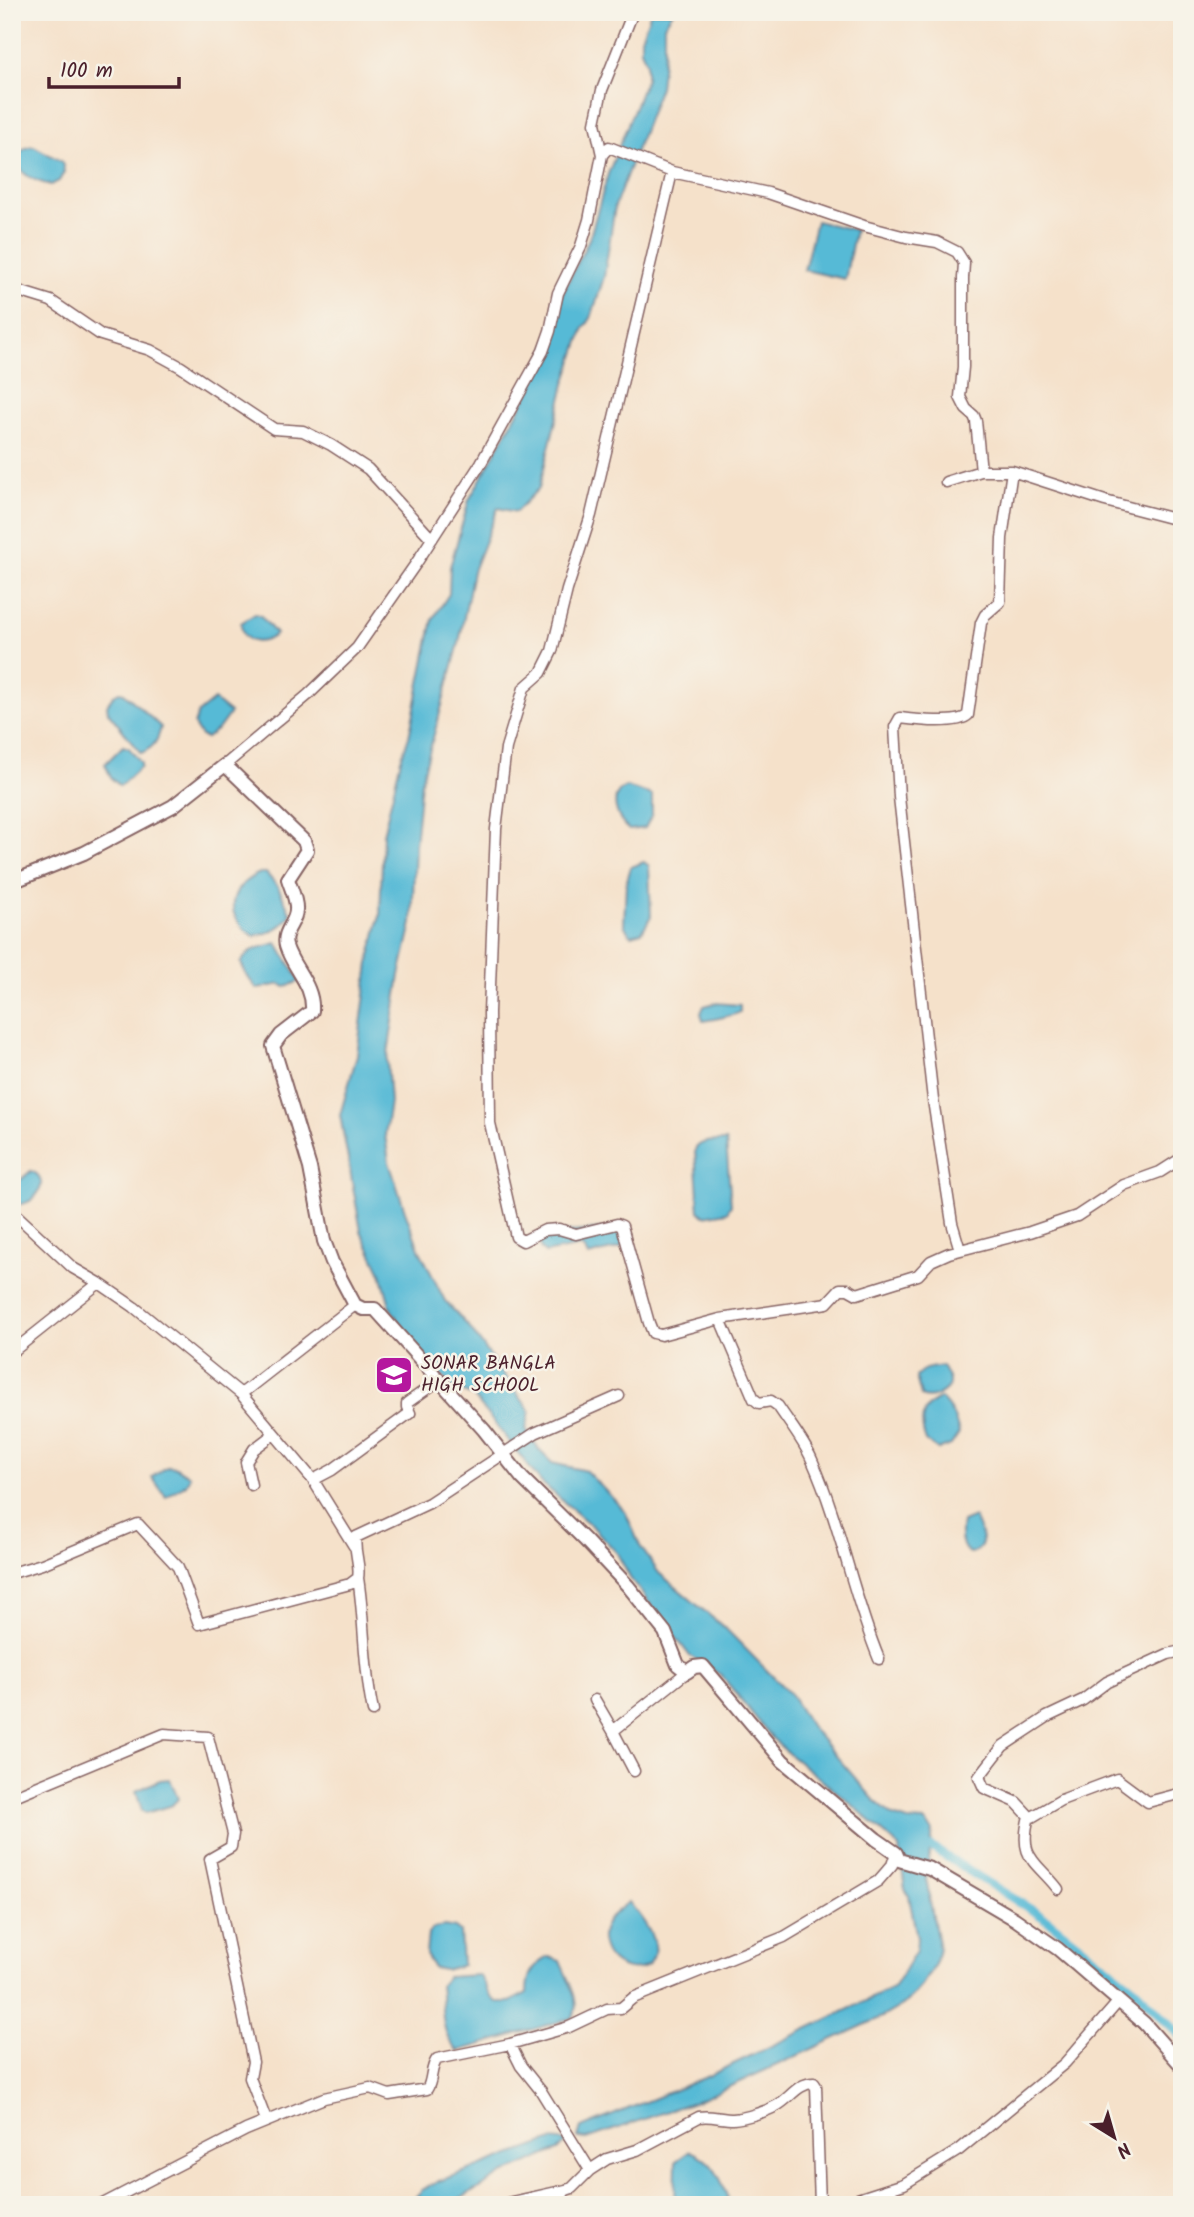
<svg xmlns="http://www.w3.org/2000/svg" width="1194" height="2217" font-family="Kalam,sans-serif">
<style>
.water{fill:#57bad6;stroke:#506c80;stroke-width:2}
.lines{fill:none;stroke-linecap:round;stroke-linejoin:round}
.canal{stroke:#57bad6;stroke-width:9}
.minor-casing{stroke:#866363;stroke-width:13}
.tertiary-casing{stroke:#866363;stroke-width:16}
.minor{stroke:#fff;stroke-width:10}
.tertiary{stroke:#fff;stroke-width:12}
.labels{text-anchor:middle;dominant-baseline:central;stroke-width:5;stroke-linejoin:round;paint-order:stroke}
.poi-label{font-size:19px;fill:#4a1f2b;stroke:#f7f3e8;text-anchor:start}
</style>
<rect width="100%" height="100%" fill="#f7f3e8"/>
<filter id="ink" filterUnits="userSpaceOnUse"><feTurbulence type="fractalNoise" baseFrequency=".0143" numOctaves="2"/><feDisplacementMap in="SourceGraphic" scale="14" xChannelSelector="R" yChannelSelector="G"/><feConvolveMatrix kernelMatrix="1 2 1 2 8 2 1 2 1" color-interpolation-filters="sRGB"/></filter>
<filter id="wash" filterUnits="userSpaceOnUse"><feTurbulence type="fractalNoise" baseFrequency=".00686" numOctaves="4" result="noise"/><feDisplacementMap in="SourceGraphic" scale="28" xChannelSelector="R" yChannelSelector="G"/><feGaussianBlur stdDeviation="1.57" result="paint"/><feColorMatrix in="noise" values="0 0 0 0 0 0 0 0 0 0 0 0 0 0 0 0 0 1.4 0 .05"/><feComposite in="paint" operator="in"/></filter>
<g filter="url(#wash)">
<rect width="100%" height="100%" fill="#f5e1ca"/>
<!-- water -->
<path class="water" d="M651 12H673L664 25V51L660 87 615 206 604 277 591 318 583 330 565 384 539 488 516 512 498 508 473 571 459 643 421 782 415 845 412 923 400 975 387 1060 390 1102 385 1135 389 1162 405 1211 420 1251 445 1301 469 1327 530 1411 526 1429 539 1450 552 1463 586 1471 625 1511 640 1546 659 1573 727 1630 789 1693 811 1727 875 1801 893 1816 908 1821 925 1822 933 1831 926 1879 939 1949 935 1964 922 1985 906 2003 882 2017 702 2099 587 2139 578 2138 581 2128 704 2078 893 1988 916 1951 917 1938 909 1896 905 1889 899 1849 894 1842 847 1800 790 1755 772 1738 721 1675 690 1656 630 1578 617 1553 595 1529 541 1482 473 1396 452 1387 414 1345 391 1309 381 1273 361 1231 340 1115 357 1055 370 956 380 916 383 835 401 759 409 737 433 619 449 594 450 567 469 500 530 390 555 326 561 296 590 237 608 174 646 79V62L641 50V38Z
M34 146 62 162 64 172 59 181 51 185C37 182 20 175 16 160 20 151 24 147 34 146Z
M816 221 855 230 845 279 804 270Z
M255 614 261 616 276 634C262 646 242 645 241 623Z
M119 692 124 693 161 727C158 740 154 748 141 753L108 712 107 705 114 695Z
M214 700 230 713 219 728 206 738 201 736 194 725 198 713Z
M123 746 129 748 141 763V766L120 786 111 778 105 764Z
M626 787 652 795V815L645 828 629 830C617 821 607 794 626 787Z
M644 862 649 866 651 916 642 932 631 935 624 925 626 884 631 867Z
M260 873H266L278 887 291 914C284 927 268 934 254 936 223 918 227 887 260 873Z
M277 943 300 981 285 987 281 984 257 989 247 976 241 963C248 948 263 947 277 943Z
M715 1003 740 1005V1012C736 1015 710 1020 703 1021L701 1013 704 1006Z
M726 1141 731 1205 727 1212 704 1216 699 1211 695 1150C700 1139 716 1142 726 1141Z
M31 1171C55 1180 31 1211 12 1203V1187Z
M619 1228 623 1247 588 1256 585 1250 580 1246 545 1253 541 1249 539 1238 545 1234Z
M942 1366 949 1380V1386C942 1394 931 1401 921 1396L916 1377C922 1367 931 1368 942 1366Z
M940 1398C952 1409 955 1418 959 1433L951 1445 938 1450 926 1441C919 1422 921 1408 940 1398Z
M168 1466 176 1467 190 1476 186 1484 166 1497 152 1477Z
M974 1517C981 1532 990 1549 969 1554 960 1546 960 1533 962 1522Z
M170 1779 178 1799 172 1805 146 1813 142 1811 136 1791 160 1780Z
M629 1902C638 1914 651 1929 654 1944 660 1980 606 1977 602 1940 601 1922 615 1912 629 1902Z
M444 1926 455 1928 460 1932 462 1965 445 1970 434 1968 426 1955 428 1934 434 1928Z
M549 1957 560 1961C566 1977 583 2003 572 2018L458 2051C440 2037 443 2006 440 1985L447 1977 479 1975C485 1984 488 1995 496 2002H510L527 1993C527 1975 533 1964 549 1957Z
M552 2140 568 2142 558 2150 503 2174 450 2205H408L422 2190 439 2181Z
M690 2151C713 2159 724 2182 729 2205H675L676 2161Z"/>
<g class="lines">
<!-- canal -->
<path class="canal" d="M922 1845 931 1847 1046 1919 1135 1989 1182 2037"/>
</g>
</g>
<g filter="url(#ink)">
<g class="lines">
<defs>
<path id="minor" d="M602 155 595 123 602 90 633 12
M672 172 591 515 567 590 552 651 541 673 524 688 506 748 496 829 489 1012 490 1123 516 1237 523 1241 545 1230 559 1229 576 1234 617 1224 622 1226 649 1323 653 1333 661 1335 720 1319 827 1303 840 1289H848L857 1294 918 1275 931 1261 949 1253 1030 1232 1077 1216 1124 1185 1160 1172 1182 1158
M12 289 51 301 101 335 150 350 181 367 274 429 303 431 331 445 368 469 432 539
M946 482 981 471
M225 765 308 695 357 648 417 562 481 463 543 351 550 331 558 293 581 246 589 220 602 155 609 147 672 172 768 193 864 226 906 237 937 242 957 252 964 263 963 278V367L960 397 966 409 974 416 976 421 981 471H1012L1105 501 1182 521
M12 1211 73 1268 99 1283
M960 1250 952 1223 933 1100 899 797 895 727 900 718C915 720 958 725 968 715L981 623 985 615 1000 602 1002 538 1012 471
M720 1319 754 1399 759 1403 771 1401 778 1406C789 1423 804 1441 812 1460 841 1525 852 1594 879 1659
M12 1352 99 1283 134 1307 241 1394 355 1305
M241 1394 313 1480 332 1470 410 1413 407 1407V1403L438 1381
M313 1480 354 1546
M251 1485 246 1462 254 1449 274 1434
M12 1573 42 1564 138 1524 178 1567 199 1624 350 1584 358 1578C361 1564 353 1551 356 1537L429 1503 535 1433 619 1396
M358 1578C365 1622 363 1667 373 1711
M1182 1651 1168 1654 1107 1682 1083 1700 1047 1717 1003 1746 979 1777 984 1788 1016 1802 1029 1816 1032 1817 1061 1800 1117 1779 1148 1802 1182 1793
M595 1700 613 1731 687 1672
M613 1731 634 1771
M12 1797 164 1734 208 1737 233 1834 231 1847 210 1859 253 2062 250 2078 266 2120
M1029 1816C1018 1859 1035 1860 1058 1889
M510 2044 521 2066 541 2091 590 2170
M101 2205 246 2130 324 2098 370 2088 389 2095 427 2089C433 2080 430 2068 437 2059L510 2044 569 2027 607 2009 621 2008 633 1998 784 1937 878 1881 892 1865 896 1853
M499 2205 566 2190 572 2188 590 2170 607 2159 637 2150 699 2117C711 2115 721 2119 733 2119 745 2118 765 2112 776 2106 790 2099 797 2083 814 2083L816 2086 820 2205
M554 2205 566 2190
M839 2205 904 2184 959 2150 1065 2063 1119 2001"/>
<path id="tertiary" d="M12 882 84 853 173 806 225 765 304 841 307 850 288 879C291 889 297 900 296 910 296 923 282 931 286 946 293 969 314 985 312 1011L281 1035 273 1046 310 1168 324 1241 332 1262 355 1305 363 1309H375L484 1430 522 1478 585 1540 628 1586 665 1632 678 1665 687 1672 694 1667 703 1666 783 1761 876 1839 896 1853 899 1860 930 1869 1015 1919 1058 1949 1144 2023 1182 2066"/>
</defs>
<!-- minor casing -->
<use href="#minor" class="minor-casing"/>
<!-- tertiary casing -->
<use href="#tertiary" class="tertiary-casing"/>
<!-- minor -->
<use href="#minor" class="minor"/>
<!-- tertiary -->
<use href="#tertiary" class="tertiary"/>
</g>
</g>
<!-- icons -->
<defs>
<symbol id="school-square" viewBox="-11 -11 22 22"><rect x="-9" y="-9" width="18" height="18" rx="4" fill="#b5179e" stroke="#f7f3e8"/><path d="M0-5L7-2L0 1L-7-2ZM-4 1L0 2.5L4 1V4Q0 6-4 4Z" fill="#fff"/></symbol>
</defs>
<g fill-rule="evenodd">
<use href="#school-square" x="372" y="1353" width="44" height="44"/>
</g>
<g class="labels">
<!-- poi labels -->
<g class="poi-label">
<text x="421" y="1364">SONAR BANGLA<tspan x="421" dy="22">HIGH SCHOOL</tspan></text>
</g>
</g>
<!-- margin -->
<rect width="1194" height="2217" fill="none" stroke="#f7f3e8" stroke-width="42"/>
<!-- north arrow -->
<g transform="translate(1114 2137) rotate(143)" stroke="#f7f3e8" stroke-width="5" paint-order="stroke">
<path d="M0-5L12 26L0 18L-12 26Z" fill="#4a1f2b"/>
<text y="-10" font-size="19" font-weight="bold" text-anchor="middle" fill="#4a1f2b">N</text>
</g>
<!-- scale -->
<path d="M49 77v10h130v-10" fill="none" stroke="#4a1f2b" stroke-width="3.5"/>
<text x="60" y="77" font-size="21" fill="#4a1f2b" stroke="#f7f3e8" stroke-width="5" paint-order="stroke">100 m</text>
</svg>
